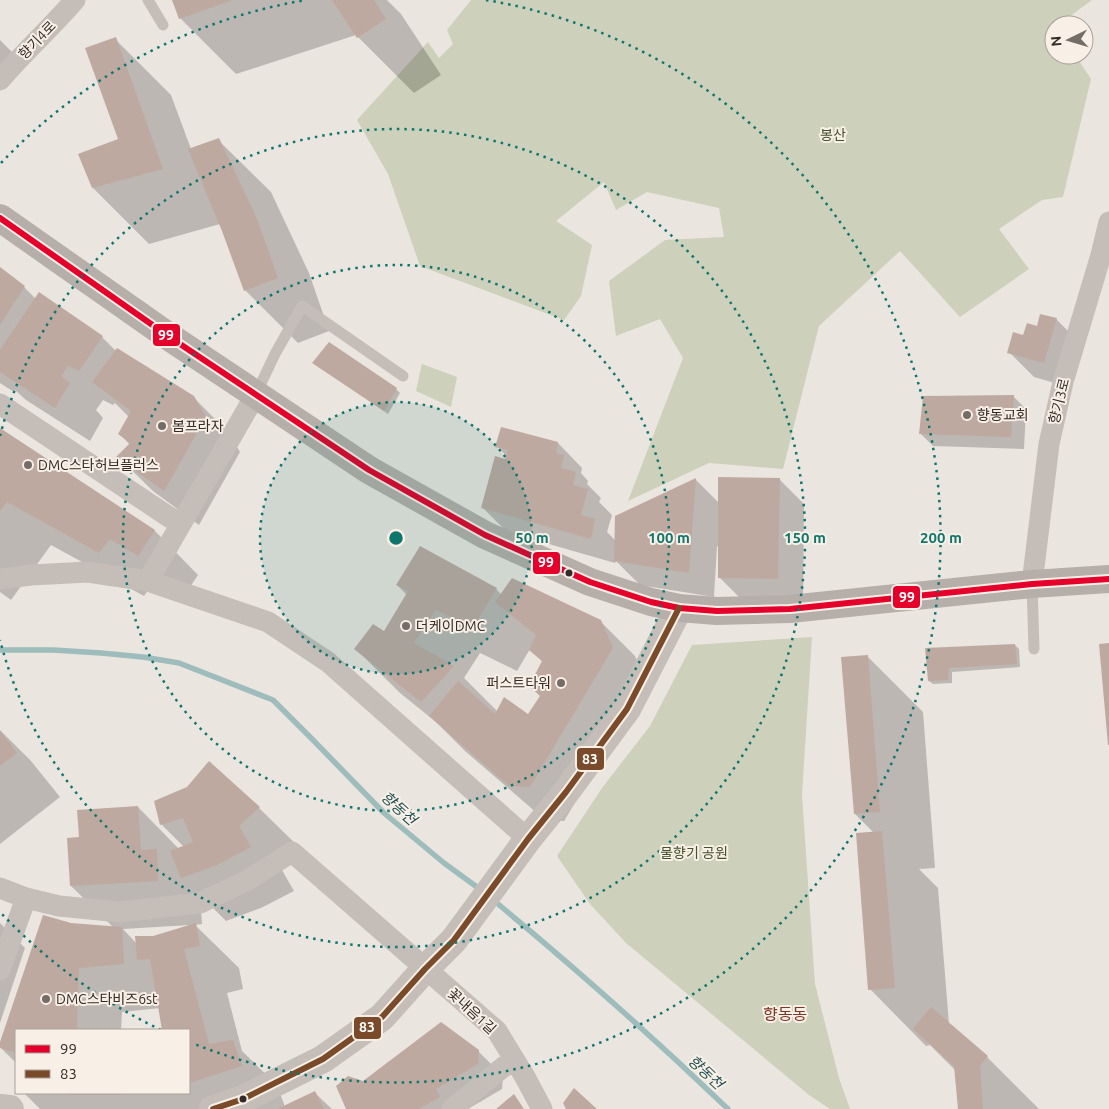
<svg xmlns="http://www.w3.org/2000/svg" width="1109" height="1109" font-family="Ubuntu,'Noto Sans KR',sans-serif">
<style>
.green{fill:#cdd0ba}
.shadow{fill:#0003;fill-rule:evenodd}
.lines{fill:none;stroke-linecap:round;stroke-linejoin:round}
.stream{stroke:#9dbcbb;stroke-width:5.5}
.building{fill:#bea9a1}
.service{stroke:#c4bdb8;stroke-width:11}
.minor{stroke:#c4bdb8;stroke-width:21}
.tertiary{stroke:#c4bdb8;stroke-width:28}
.secondary{stroke:#b5aea9;stroke-width:28}
.bus-1-casing{stroke:#f8efe6;stroke-width:10}
.bus-2-casing{stroke:#f8efe6;stroke-width:10}
.bus-1{stroke:#e4002b;stroke-width:6}
.bus-2{stroke:#7a4b2a;stroke-width:6}
.ring{fill:none;stroke:#0f766e;stroke-width:2.5;stroke-dasharray:2.5 5}
.poi-dot{fill:#746c67;stroke:#f8efe6;stroke-width:2}
.bus-dot{fill:#342b27;stroke:#f8efe6;stroke-width:2}
.labels{text-anchor:middle;dominant-baseline:central;stroke-width:4;stroke-linejoin:round;paint-order:stroke}
.street-label{font-size:14px;fill:#342b27;stroke:#f8efe6}
.park-label{font-size:14px;fill:#45512c;stroke:#f8efe6}
.poi-label{font-size:14px;fill:#342b27;stroke:#f8efe6;text-anchor:start}
.water-label{font-size:15px;font-style:italic;fill:#1f5153;stroke:#f8efe6}
.quarter-label{font-size:16px;fill:#7e3725;stroke:#f8efe6}
.centre{fill:#0f766e;stroke:#f8efe6;stroke-width:2.5}
.ring-label{font-size:15px;text-anchor:middle;font-weight:bold;fill:#0f766e;stroke:#f8efe6;stroke-width:4;stroke-linejoin:round;paint-order:stroke}
.line-badge{stroke:#f8efe6;stroke-width:2}
.badge-label{font-size:14px;text-anchor:middle;font-weight:bold;fill:#fff}
</style>
<rect width="100%" height="100%" fill="#ebe5df"/>
<!-- green -->
<path class="green" d="M471 0H1092L1058 25H1054V55H1075L1091 79 1063 197 1042 200 999 229 1029 269 960 317 900 251 819 326 783 469 709 463 628 501 683 358 660 319 616 336 609 281 665 240 724 237 719 208 647 192 616 210 604 182 556 221 592 245 581 296 564 320 420 266 388 174 357 120 428 42 439 58 453 44 447 30Z
M422 364 457 377 451 407 416 391Z
M812 637 802 795 815 984 839 1078 850 1109H830L809 1095 626 943 590 904 557 856 602 788 650 726 692 645Z"/>
<!-- shadow -->
<path class="shadow" d="M173 0H387L401 14 441 75 414 93 356 35 236 74 180 18Z
M115 39 171 95 191 149 218 140 271 192 309 273 329 331 298 343 246 291 220 224 149 244 93 188 120 140Z
M0 40 14 54 0 66Z
M0 269 24 287 36 299 102 337 116 351 193 397 228 432 240 452 199 525 153 491 118 457 130 445 120 434 129 417 115 403 113 405 103 400 96 410 103 418 90 441 26 400 15 390 14 392 0 383ZM204 416H207L210 422 208 423Z
M1056 319 1081 344 1069 387 1034 377 1009 352 1024 337 1038 328Z
M318 366 396 389 400 393 388 414Z
M1013 396 1026 409 1024 449 933 446 920 433Z
M0 429 155 531 198 575 182 599 154 582 144 596 51 545 11 600 0 592Z
M558 443 582 468 581 473 588 481 587 484 601 498 599 502 612 515 607 532 616 541 695 479 719 503 779 479 804 504 803 603 744 602 719 577V547L717 546 714 597 640 585 616 561 615 563 507 532 483 508 507 457 497 446Z
M397 585 496 589 502 595 600 621 635 656 647 683 564 821 545 820 465 751 436 722 400 693 356 649 385 633 407 595ZM530 649 543 662 541 696 528 716 498 712 464 678 480 653 517 671Z
M1015 645 1019 649 1020 667 952 672V683L933 684 929 681 927 649Z
M867 656 923 712 935 868 919 869 938 888 949 1024 987 1057 1039 1109H960L956 1071 930 1045 926 1046 870 989 874 833 855 814Z
M0 730 31 761 60 797 0 844Z
M156 802 259 808 303 851 282 870 294 891 261 908 226 921 200 895 202 924 195 925 239 968 243 989 227 993 242 1051 277 1085 285 1107 315 1093 332 1109H40L24 1093H189V1030H163L160 1008 122 1012 121 1030H16V1063L0 1047 71 924 113 927 71 886 80 839 138 807 179 849 184 847 161 824ZM190 925 137 944 123 929Z
M0 923 25 948 0 1023Z
M478 1051 503 1076 502 1089 468 1109H347L364 1082Z"/>
<g class="lines">
<!-- stream -->
<path class="stream" d="M0 650H53L101 653 143 657 179 663 273 700 314 741 384 813 444 863 481 890
M492 899C573 966 652 1036 728 1109"/>
</g>
<!-- building -->
<path class="building" d="M172 0H233L179 19Z
M332 0H374L386 19 357 38Z
M116 37 163 169 92 188 78 154 118 139 85 48Z
M219 138 257 219 278 278 244 291 222 231 188 149Z
M0 267 25 286 0 325Z
M39 292 103 336 79 371 68 366 61 376 70 383 55 408 0 372V350Z
M1040 314 1057 318 1044 363 1007 353 1013 332 1023 335 1027 323 1037 326Z
M329 342 397 388 384 411 312 363Z
M117 348 194 396 206 417 164 491 116 457 130 443 118 434 131 411 92 382Z
M1014 395 1011 437 919 434 923 396Z
M501 427 558 442 556 453 564 455 561 468 576 472 573 485 588 489 581 515 595 519 591 539 481 508 495 456 505 459 508 450 495 447Z
M0 428 155 530 138 556 110 539 99 553 7 502 0 511Z
M718 477 780 478 778 579 718 578Z
M696 478 689 573 614 561 615 516Z
M420 546 497 588 473 628 436 610 414 643 454 666 421 702 354 649 373 624 384 631 408 591 396 585Z
M512 578 601 620 613 648 530 787 509 786 429 716 458 681 495 714 504 697 528 714 540 696 529 686 542 661 529 650 536 635 495 602Z
M1109 643V745H1108L1099 644Z
M1015 644 1017 664 949 668 948 680 928 681 925 648Z
M868 655 880 812 854 814 841 657Z
M0 731 17 753 0 766Z
M209 761 260 807 239 826 251 847 217 865 181 878 170 851 193 842 183 818 160 825 154 801 187 787Z
M138 806 141 850 157 849 158 881 70 886 67 838 79 837 77 810Z
M882 831 895 988 868 990 856 833Z
M43 915 71 923 122 927 124 964 79 968 77 1030H16V1053L0 1048V1042Z
M196 923 200 946 184 949 209 1044 233 1040 242 1066 189 1083V1030H162L150 959 137 960 135 936H153Z
M931 1007 988 1056 980 1066 983 1109H958L954 1066 913 1029Z
M441 1022 479 1050 478 1064 436 1089 440 1097 419 1109H346L336 1086 348 1076 363 1081Z
M574 1088 597 1109H566L563 1103Z
M315 1091 324 1109H277Z
M65 1093H121V1095H74L65 1094Z
M514 1094 524 1109H496Z"/>
<g class="lines">
<!-- service -->
<path class="service" d="M148 0 163 25
M256 394 275 354 302 306 403 376
M1032 584 1034 649"/>
<!-- minor -->
<path class="minor" d="M0 80C24 52 51 28 75 0
M0 404 169 517 181 523
M0 579 31 575 88 572 148 581 268 622 328 662 528 839
M148 581 256 394
M1032 584 1049 444 1063 382 1101 255 1109 222
M0 888 26 898 59 906 120 912 200 903 248 880 292 852 497 1031 525 1077 542 1109
M0 970 26 898
M452 1109 513 1059"/>
<!-- tertiary -->
<path class="tertiary" d="M0 1108 10 1109
M213 1109 243 1099 323 1059 382 1017 425 969 454 940 528 839 566 792 627 709 679 608"/>
<!-- secondary -->
<path class="secondary" d="M0 218 171 338 369 470 485 535 590 582 651 602 679 608 717 611 790 609 1032 584 1109 579"/>
<defs>
<path id="bus-1" d="M0 218 171 338 369 470 485 535 590 582 651 602 679 608 717 611 790 609 1032 584 1109 579"/>
<path id="bus-2" d="M213 1109 243 1099 323 1059 382 1017 425 969 454 940 528 839 566 792 627 709 679 608"/>
</defs>
<!-- bus-1 casing -->
<use href="#bus-1" class="bus-1-casing"/>
<!-- bus-2 casing -->
<use href="#bus-2" class="bus-2-casing"/>
<!-- bus-1 -->
<use href="#bus-1" class="bus-1"/>
<!-- bus-2 -->
<use href="#bus-2" class="bus-2"/>
</g>
<!-- distance rings -->
<circle cx="396" cy="538" r="136" fill="#0f766e" fill-opacity=".12"/>
<g class="ring">
<circle cx="396" cy="538" r="136"/>
<circle cx="396" cy="538" r="273"/>
<path d="M0 436A409 409 0 1 1 0 640"/>
<path d="M161 1030A545 545 0 0 1 1 913M1 163A545 545 0 0 1 306 0M486 0A545 545 0 1 1 192 1043"/>
</g>
<!-- markers -->
<g class="poi-dot">
<circle cx="967" cy="415" r="5"/>
<circle cx="162" cy="426" r="5"/>
<circle cx="28" cy="465" r="5"/>
<circle cx="406" cy="626" r="5"/>
<circle cx="561" cy="683" r="5"/>
<circle cx="46" cy="999" r="5"/>
</g>
<g class="bus-dot">
<circle cx="569" cy="573" r="4.5"/>
<circle cx="243" cy="1099" r="4.5"/>
</g>
<g class="labels">
<!-- street labels -->
<g class="street-label">
<text transform="translate(37 40) rotate(-46)">향기4로</text>
<text transform="translate(1059 401) rotate(-76)">향기3로</text>
<text transform="translate(472 1011) rotate(43)">꽃내음1길</text>
</g>
<!-- park labels -->
<g class="park-label">
<text x="833" y="135">봉산</text>
<text x="694" y="853">물향기 공원</text>
</g>
<!-- poi labels -->
<g class="poi-label">
<text x="977" y="415">향동교회</text>
<text x="172" y="426">봄프라자</text>
<text x="38" y="465">DMC스타허브플러스</text>
<text x="416" y="626">더케이DMC</text>
<text x="551" y="683" text-anchor="end">퍼스트타워</text>
<text x="56" y="999">DMC스타비즈6st</text>
</g>
<!-- water labels -->
<g class="water-label">
<text transform="translate(399 808) rotate(42)">향동천</text>
<text transform="translate(706 1072) rotate(43)">향동천</text>
</g>
<!-- quarter labels -->
<g class="quarter-label">
<text x="785" y="1014">향동동</text>
</g>
</g>
<circle cx="396" cy="538" r="8" class="centre"/>
<g class="ring-label">
<text x="532" y="543">50 m</text>
<text x="669" y="543">100 m</text>
<text x="805" y="543">150 m</text>
<text x="941" y="543">200 m</text>
</g>
<g class="line-badge">
<rect x="152" y="323" width="29" height="24" rx="5" fill="#e4002b"/>
<rect x="532" y="551" width="29" height="24" rx="5" fill="#e4002b"/>
<rect x="892" y="585" width="29" height="24" rx="5" fill="#e4002b"/>
<rect x="576" y="747" width="29" height="24" rx="5" fill="#7a4b2a"/>
<rect x="353" y="1016" width="29" height="24" rx="5" fill="#7a4b2a"/>
</g>
<g class="badge-label">
<text x="166" y="340">99</text>
<text x="546" y="567">99</text>
<text x="907" y="602">99</text>
<text x="590" y="764">83</text>
<text x="367" y="1032">83</text>
</g>
<!-- legend -->
<rect x="15" y="1029" width="175" height="65" fill="#f8efe6" stroke="#aaa19a"/>
<rect x="25" y="1045" width="25" height="8" fill="#e4002b" stroke="#aaa19a"/>
<text x="60" y="1054" font-size="15" fill="#342b27">99</text>
<rect x="25" y="1070" width="25" height="8" fill="#7a4b2a" stroke="#aaa19a"/>
<text x="60" y="1079" font-size="15" fill="#342b27">83</text>
<!-- north arrow -->
<g transform="translate(1069 40) rotate(265)"><circle r="24" fill="#f8efe6" stroke="#aaa19a"/>
<path d="M0-4L9 19L0 12L-9 19Z" fill="#746c67"/>
<text y="-8" font-size="14" font-weight="bold" text-anchor="middle" fill="#342b27">N</text>
</g>
</svg>
